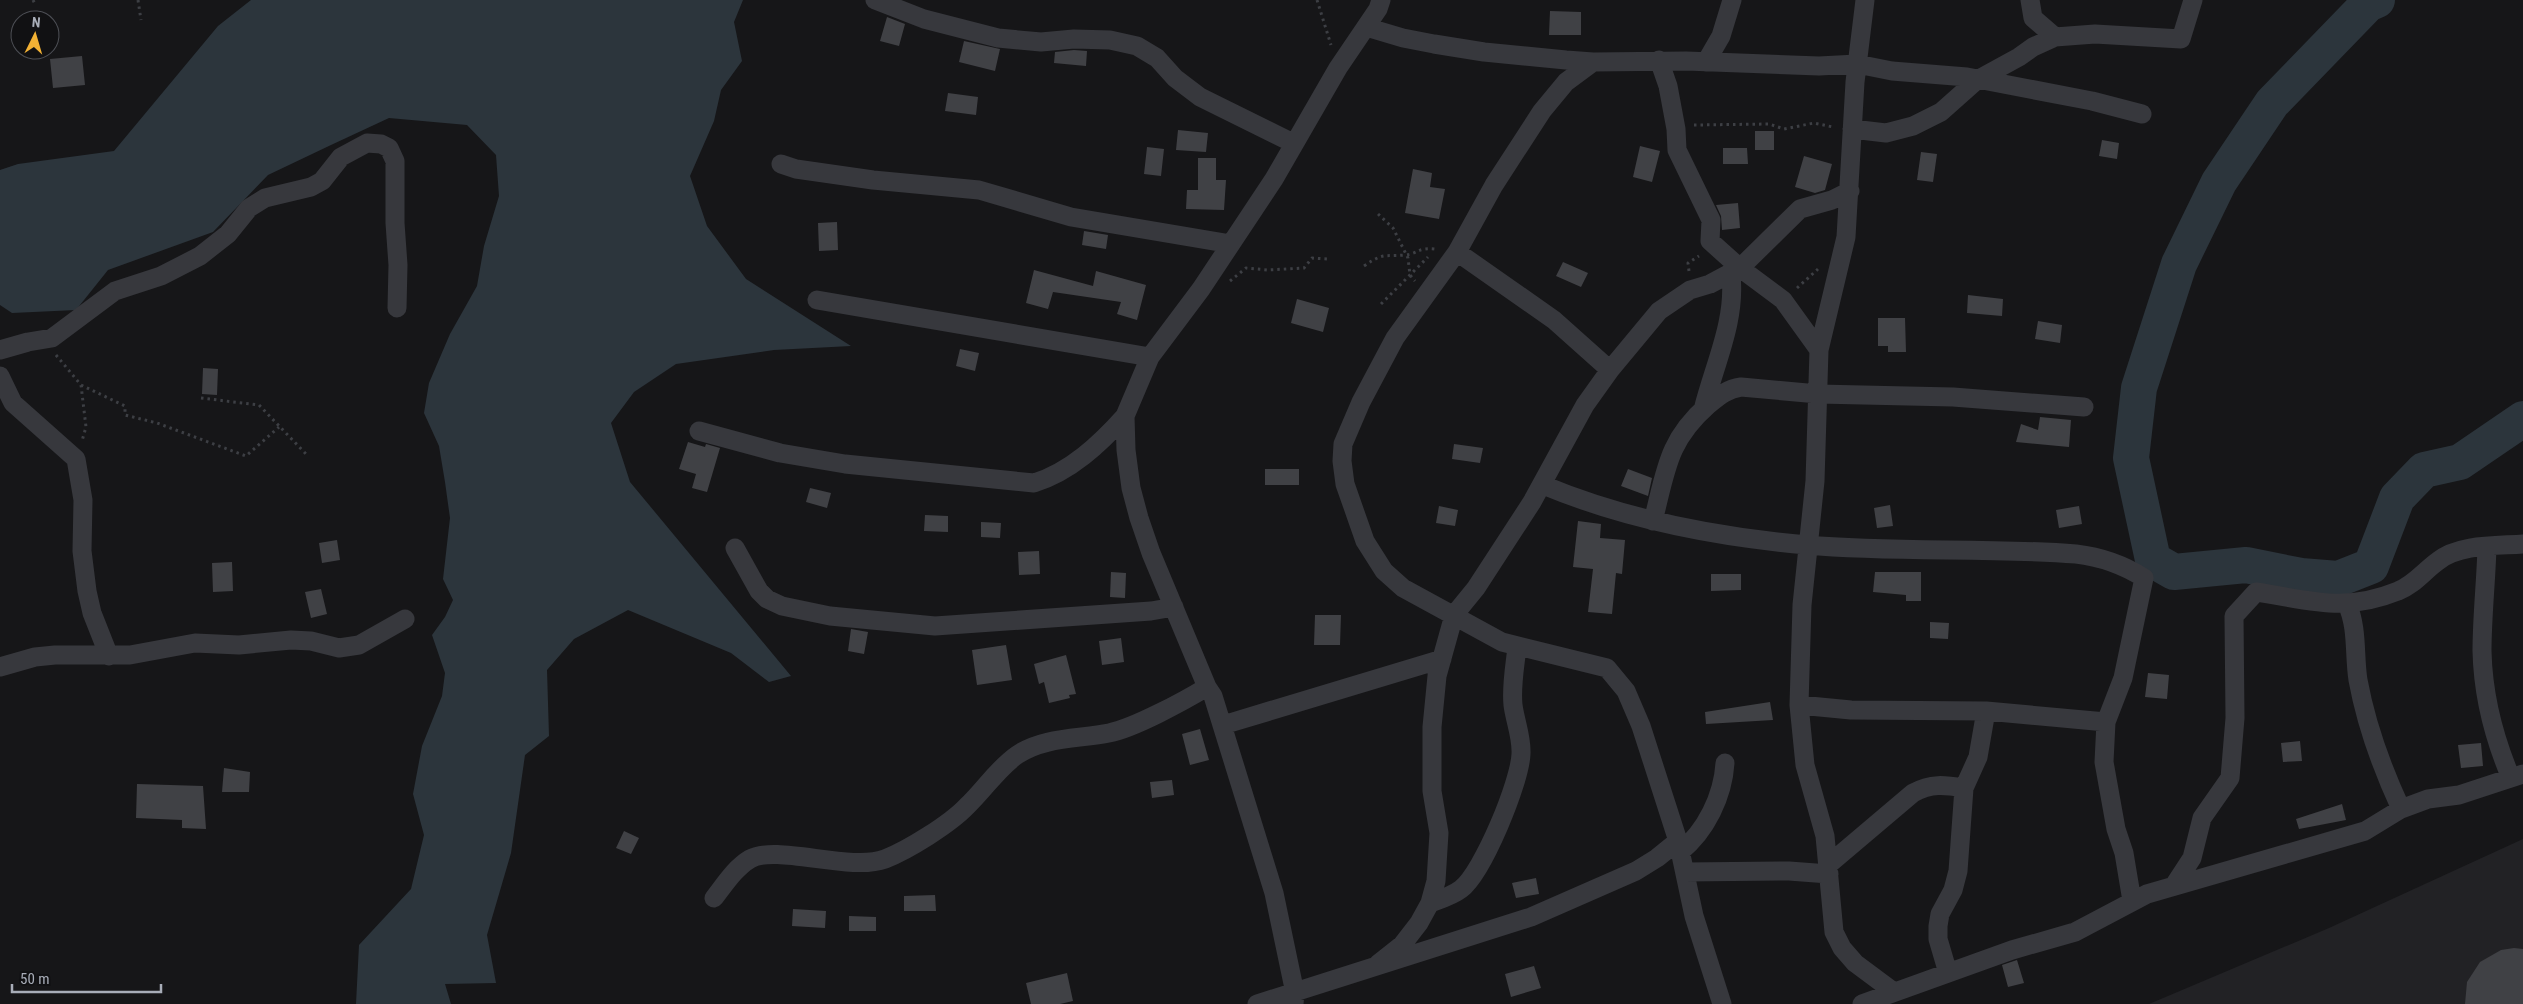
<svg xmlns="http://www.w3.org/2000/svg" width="2523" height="1004" font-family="'Roboto Condensed',sans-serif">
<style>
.built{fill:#222225}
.water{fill:#2c353c}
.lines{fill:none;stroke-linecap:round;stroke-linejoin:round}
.river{stroke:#2c353c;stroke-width:36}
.building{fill:#404145}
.path{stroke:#3d3f44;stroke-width:3;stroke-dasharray:2.5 4;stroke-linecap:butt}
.minor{stroke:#37383d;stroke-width:19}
</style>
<rect width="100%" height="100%" fill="#161618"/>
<!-- built -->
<path class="built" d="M2523 839V1004H2149L2329 928Z"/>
<!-- water -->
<path class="water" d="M251 0H743L734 22 742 61 721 90 714 121 690 176 707 226 746 279 851 346 774 350 676 364 634 392 611 423 630 482 791 676 769 682 731 653 628 610 574 639 547 670 549 736 525 755 511 853 487 935 496 983 445 984 451 1004H356L359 945 411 889 424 835 413 794 422 746 442 696 445 673 432 635 445 617 453 600 443 579 450 518 445 482 439 446 424 413 429 383 450 334 477 286 484 246 499 196 496 155 467 125 389 118 331 145 268 175 213 232 108 270 76 310 12 313 0 305V170L18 164 114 151 218 26Z"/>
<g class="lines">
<!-- river -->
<path class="river" d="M2377 0 2368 4 2272 103 2219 182 2179 264 2139 388 2131 458 2153 560 2174 572 2246 565 2301 576 2338 579 2371 566 2397 498 2424 470 2460 462 2523 419"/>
</g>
<!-- building -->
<path class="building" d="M1550 11 1581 12V35H1549Z
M887 17 905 24 899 46 880 41Z
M964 41 1000 49 995 71 959 62Z
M1074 50 1087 51 1086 66 1054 63 1055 52Z
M82 56 85 85 53 88 50 59Z
M948 93 978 97 976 115 945 111Z
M1178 130 1208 133 1206 152 1176 150Z
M1755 131H1774V150H1755Z
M2102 140 2119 143 2117 159 2099 156Z
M1640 146 1660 151 1652 182 1633 177Z
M1147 147 1164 149 1161 176 1144 174Z
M1723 148H1747L1748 164H1723Z
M1921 152 1937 154 1933 182 1917 180Z
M1804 156 1832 164 1825 190 1815 193 1795 187Z
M1198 158H1216V180H1226L1224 210 1186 209 1187 190H1198Z
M1413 169 1432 173 1430 187 1445 189 1439 219 1405 213Z
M1738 203 1740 228 1722 230 1721 216 1716 205Z
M837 222 838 250 819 251 818 223Z
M1084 231 1108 235 1106 249 1082 245Z
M1563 262 1588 273 1581 287 1556 276Z
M1034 270 1093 286 1096 271 1146 285 1137 320 1117 314 1121 302 1053 292 1048 309 1026 303Z
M1968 295 2003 299 2002 316 1967 313Z
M1297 299 1329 308 1323 332 1291 323Z
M1878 318H1905L1906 352H1888V346H1878Z
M2038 321 2062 325 2060 343 2035 339Z
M960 349 979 353 975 371 956 366Z
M203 368 218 369 217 395 202 394Z
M2040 417 2071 420 2069 447 2016 442 2021 424 2038 430Z
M688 442 705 447 706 444 720 448 707 492 692 488 696 474 679 469Z
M1454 444 1483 448 1480 463 1452 459Z
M1265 469H1299V485H1265Z
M1628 469 1652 478 1648 496 1621 486Z
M810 488 831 493 827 508 806 502Z
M1890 505 1893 526 1877 528 1874 508Z
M1439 506 1458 510 1455 526 1436 523Z
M2079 506 2082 524 2059 528 2056 510Z
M925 515 948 516V532L924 531Z
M1578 521 1601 524 1600 538 1625 540 1622 574 1616 573 1612 614 1588 612 1593 569 1573 567Z
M981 522 1001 523 1000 538 981 537Z
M337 540 340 560 322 563 319 543Z
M1039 551 1040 574 1019 575 1018 552Z
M232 562 233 591 213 592 212 563Z
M1111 572 1126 573 1125 598 1110 597Z
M1875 572H1921V601H1906V595L1873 592Z
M1711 574H1741V590L1711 591Z
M321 589 327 614 311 618 305 592Z
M1315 615H1341L1340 645H1314Z
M1930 622 1949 623 1948 639 1930 638Z
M851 629 868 632 864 654 848 651Z
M1121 638 1124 662 1102 665 1099 641Z
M1006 645 1012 680 977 685 972 650Z
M1066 655 1076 694 1069 695 1070 698 1049 703 1044 682 1039 684 1034 664Z
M2148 673 2169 675 2167 699 2145 697Z
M1770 702 1773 720 1706 724 1705 712Z
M1200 729 1209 760 1190 765 1182 734Z
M2300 741 2302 761 2283 762 2281 743Z
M2481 743 2483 766 2461 768 2458 745Z
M224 768 250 772 249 792H222Z
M1172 780 1174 795 1152 798 1150 782Z
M137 784 203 786 206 829 182 828V820L136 818Z
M2342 804 2346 820 2299 829 2296 819Z
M624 831 639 838 631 854 616 848Z
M1536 878 1539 894 1516 898 1512 883Z
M935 895 936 911H904V896Z
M793 909 826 911 825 928 792 926Z
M849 916 876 917V931H849Z
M2514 948 2523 949V1004H2465L2467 982 2480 962 2501 950Z
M2017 960 2024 983 2008 987 2002 965Z
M1534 966 1541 988 1511 997 1505 974Z
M1067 973 1073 1001 1060 1004H1031L1026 983Z"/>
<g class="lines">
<!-- path -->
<path class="path" d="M33 0 35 4
M138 0 141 20
M1317 0 1331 45
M1694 125 1769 124 1784 129 1814 123 1833 127
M1378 214 1393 228 1408 258 1410 275 1415 281
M1364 266C1385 252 1382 257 1405 255 1418 254 1418 247 1435 249
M1689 271 1688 263 1699 256
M1230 281 1246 268 1268 270 1304 268 1312 258 1327 259
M1797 288 1818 269
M1381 304 1428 257
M56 355 81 385 86 427 82 441
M81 385 125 406V415L157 423 246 456 279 427
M201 398 259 405 306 454"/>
<!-- minor -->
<path class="minor" d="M875 0 924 19 998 38 1041 42 1074 39 1110 40 1137 46 1157 58 1175 78 1200 97 1293 143
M1865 0 1855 82 1846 237 1819 350 1815 481 1802 605 1799 705 1805 765 1825 836 1834 932 1842 948 1855 963 1894 992
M2030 0 2033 18 2055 37
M1366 27 1403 38 1434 44 1484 52 1566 60 1593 62 1686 61 1819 66 1857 64 1892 71 1967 77 2092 101 2142 114
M1659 60 1668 86 1676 129 1677 150 1711 220 1710 241 1740 268 1783 300 1819 350
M1593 62 1566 82 1542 111 1494 185 1457 252 1395 338 1361 402 1343 444 1342 461 1345 484 1365 541 1384 571 1403 588 1502 642 1607 668 1626 691 1641 726 1678 841 1694 916 1722 1004
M1706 62 1721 36 1732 0
M1852 129 1886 133 1913 126 1941 112 1977 80 2019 57 2033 47 2055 37 2095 34 2181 39 2193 0
M781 164 796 169 873 180 979 190 1071 217 1231 244
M1457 252 1554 320 1610 370
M817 300 1150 357
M0 350 28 342 52 338 115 291 161 276 200 256 228 234 249 208 265 198 311 187 322 181 341 157 367 143 381 144 389 148 395 161V223L398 265 397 308
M0 376 13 403 76 459 83 500 82 551 87 591 92 613 109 656
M1703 410C1714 365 1736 322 1731 275
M699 431 780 453 845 464 1034 483C1070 472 1100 444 1125 416
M1543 485C1627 520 1716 537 1807 545 1896 553 1987 547 2076 554 2102 557 2122 564 2144 578L2123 678 2106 722 2104 762 2116 829 2124 853 2132 901
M1653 521C1666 471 1667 441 1708 405 1719 396 1727 389 1741 387L1818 394 1953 397 2084 407
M2487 547C2486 582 2482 617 2482 651 2483 695 2494 738 2511 778
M735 548 759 591 767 599 782 606 830 616 935 626 1151 611 1174 607
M2347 604C2358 628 2354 655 2358 680 2366 724 2382 768 2401 809
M0 667 35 657 55 655H130L195 643 239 645 291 640 311 641 339 648 359 645 405 619
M1799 705 1851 710 1986 711 2106 722
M1223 725 1442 659
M1680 852C1706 831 1723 796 1725 763
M1828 865 1913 793C1931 783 1945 785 1964 788
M1685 872 1789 871 1829 874
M2175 884 2192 858 2202 818 2230 778 2235 718 2234 616 2256 592C2310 600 2344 613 2398 591 2414 585 2424 571 2438 561 2459 544 2497 546 2523 544
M714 898C725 884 735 868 750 859 776 844 850 872 885 859 908 850 950 824 967 806 984 790 998 768 1017 755 1043 737 1079 739 1109 733 1134 728 1184 701 1207 687
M1430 903C1441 899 1452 896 1461 889 1483 872 1520 782 1521 754 1522 737 1515 721 1513 705 1511 686 1515 666 1517 647
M1378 964 1402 945 1419 923 1430 903 1436 881 1439 833 1432 791V727L1437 676 1454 615 1476 588 1532 502 1585 405 1610 370 1659 311 1690 290 1710 284 1740 268 1800 209 1832 200 1850 191
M1948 973 1938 939V926L1940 914 1953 890 1958 871 1964 788 1978 757 1986 711
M1257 1004 1531 917 1636 871 1657 858 1678 841
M1294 1004 1295 993 1274 893 1213 696 1207 687 1151 553 1139 518 1131 488 1126 450 1125 416 1150 357 1201 289 1274 179 1338 68 1378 9 1381 0
M1862 1004 2012 950 2075 932 2147 894 2365 831 2401 809 2428 799 2459 795 2523 774"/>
</g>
<!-- north arrow -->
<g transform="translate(35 35) rotate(5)"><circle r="24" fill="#111113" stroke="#4d4f55"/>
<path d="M0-4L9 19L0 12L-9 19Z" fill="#f2b134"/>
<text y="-8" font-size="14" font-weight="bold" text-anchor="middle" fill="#a8adb8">N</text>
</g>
<!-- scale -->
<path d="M12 984v8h149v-8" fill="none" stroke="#a8adb8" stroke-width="2.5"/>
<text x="20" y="984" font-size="15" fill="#a8adb8" stroke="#111113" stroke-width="4" paint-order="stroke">50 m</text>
</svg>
